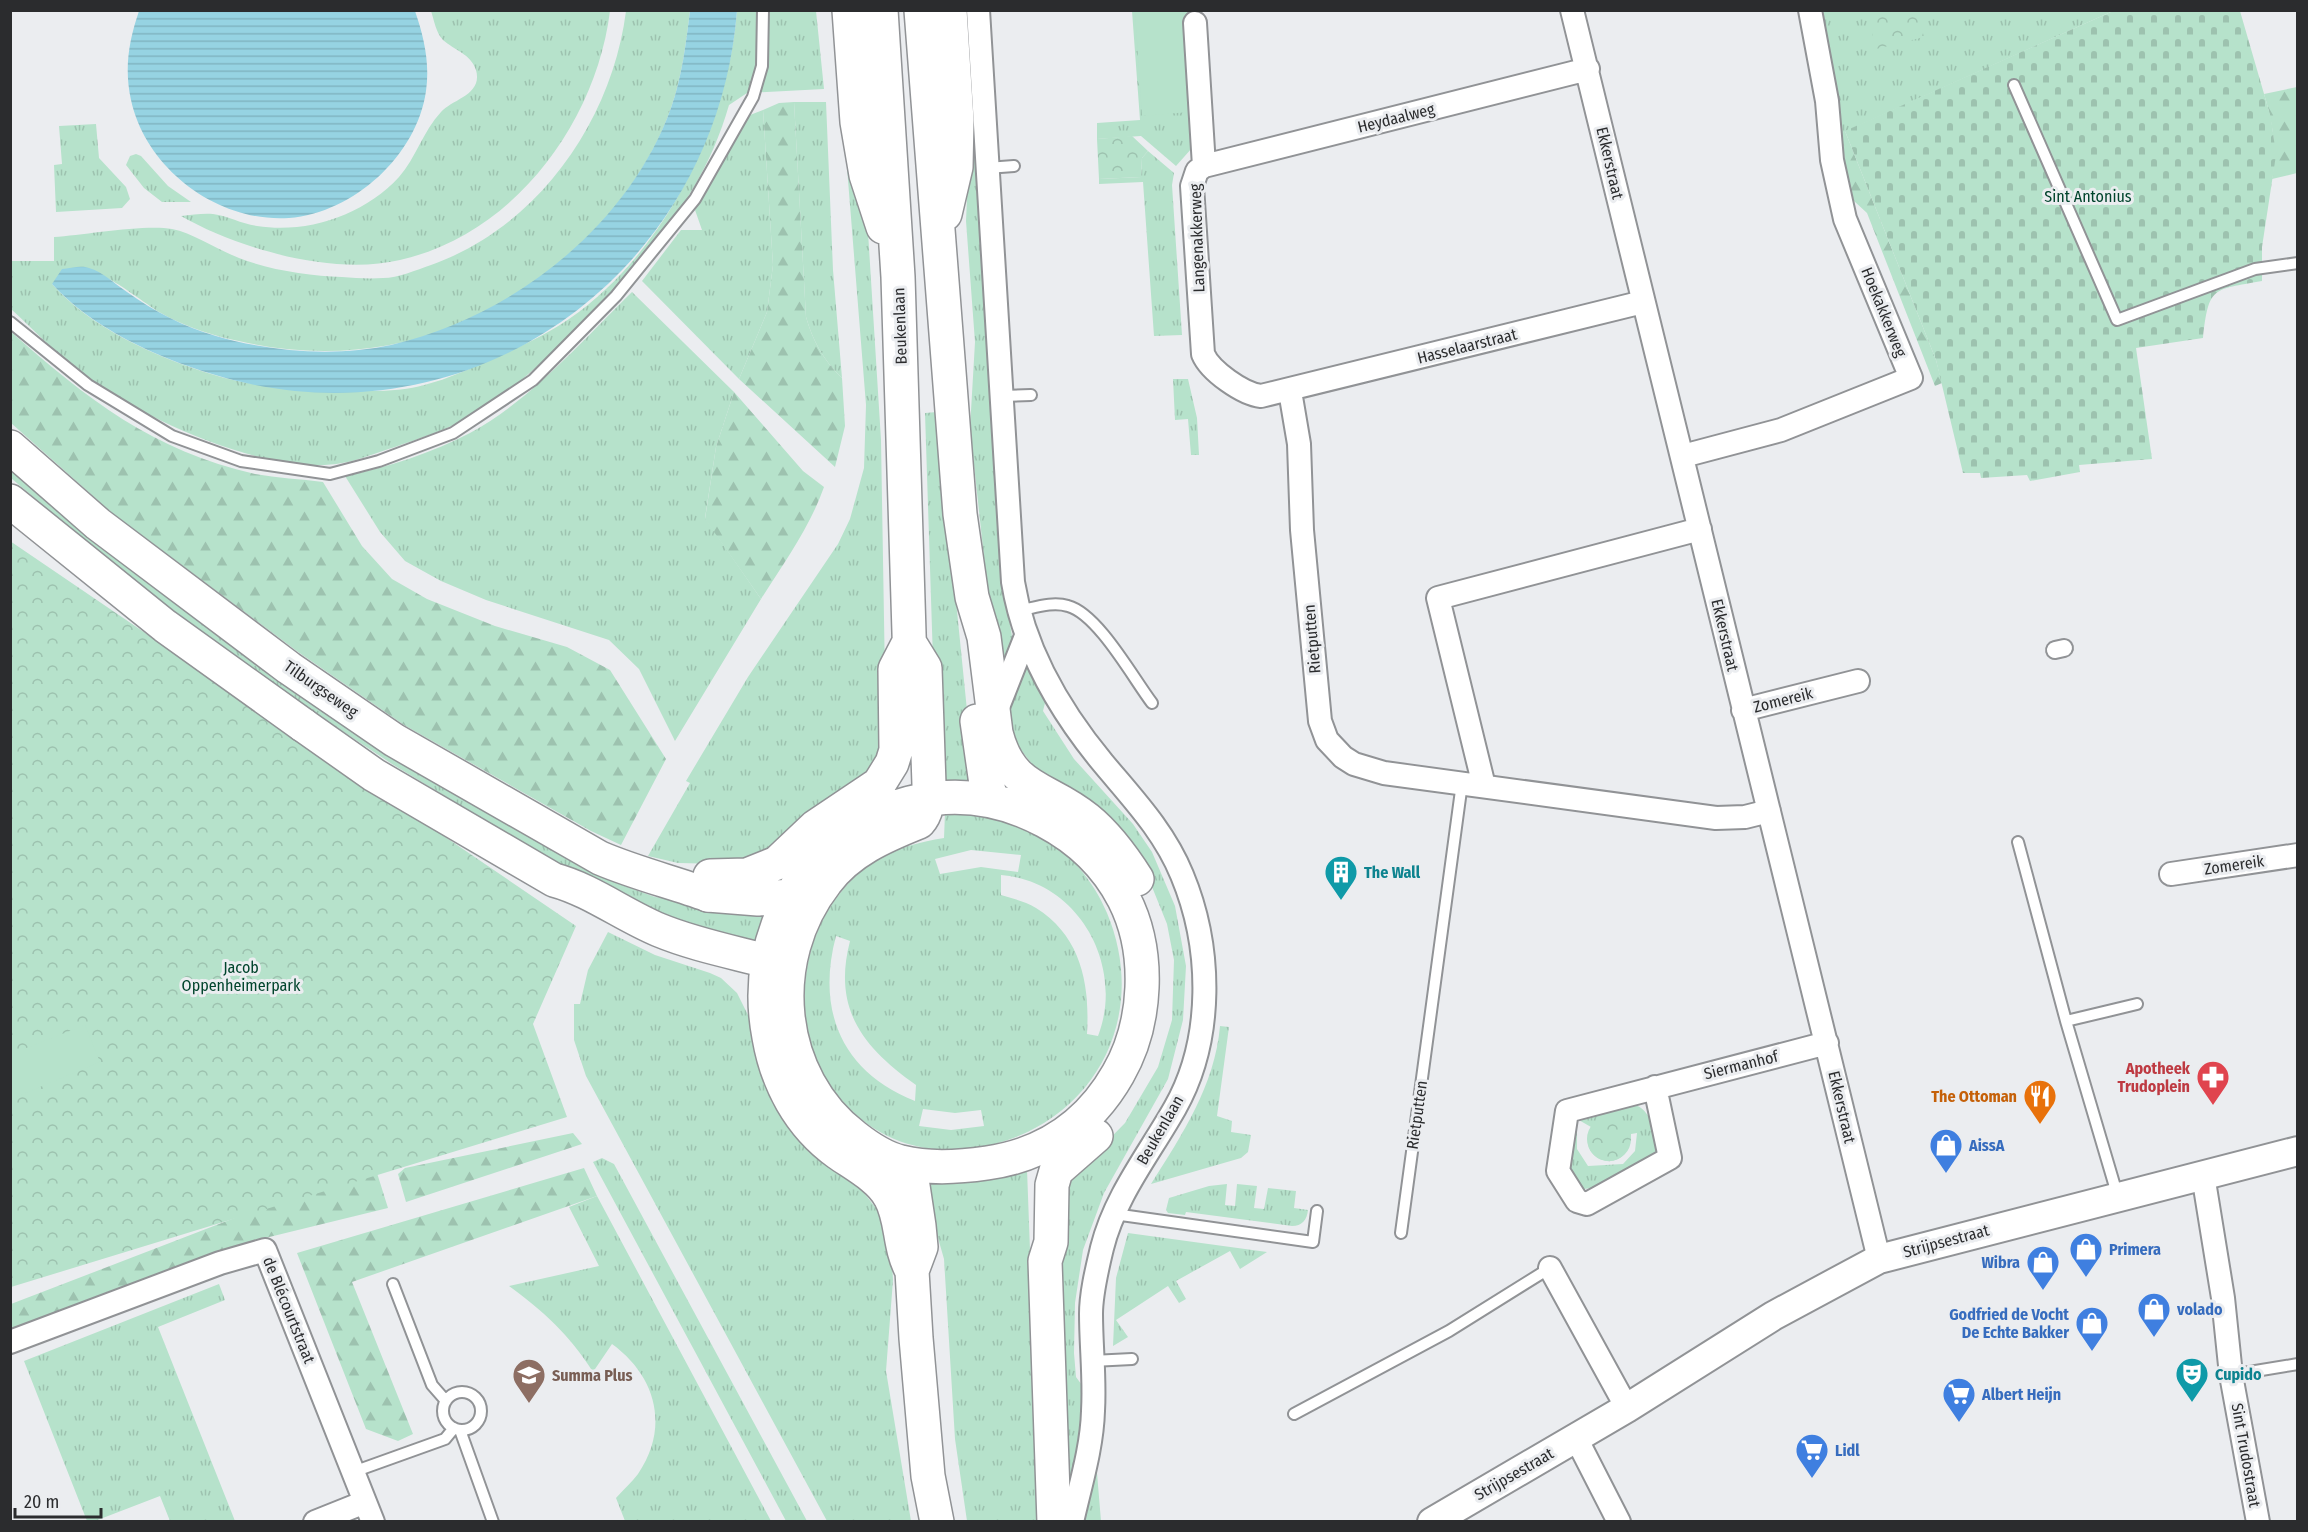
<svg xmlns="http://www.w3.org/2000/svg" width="2308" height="1532" font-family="'Fira Sans Condensed',sans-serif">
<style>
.grass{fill:url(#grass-tufts);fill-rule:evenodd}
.forest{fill:url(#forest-firs)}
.cemetery{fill:url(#cemetery-stones)}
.park{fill:url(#park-crowns)}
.pitch{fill:#b6e2cb}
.water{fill:url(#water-rules)}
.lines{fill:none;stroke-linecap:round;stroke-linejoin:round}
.service-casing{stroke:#919396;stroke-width:14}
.pedestrian-casing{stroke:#919396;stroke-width:20}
.minor-casing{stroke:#919396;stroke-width:26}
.tertiary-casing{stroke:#919396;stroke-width:32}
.primary-casing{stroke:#919396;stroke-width:36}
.trunk-casing{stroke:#919396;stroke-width:36}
.service{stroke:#fff;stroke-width:10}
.pedestrian{stroke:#fff;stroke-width:16}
.minor{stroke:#fff;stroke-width:22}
.tertiary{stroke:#fff;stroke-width:28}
.primary{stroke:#fff;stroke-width:33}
.trunk{stroke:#fff;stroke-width:33}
.labels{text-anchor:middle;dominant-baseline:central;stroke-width:6;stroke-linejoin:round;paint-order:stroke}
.street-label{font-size:16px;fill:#2b2c2e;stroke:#ebedf0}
.park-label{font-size:16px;fill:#00442c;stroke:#ebedf0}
.culture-label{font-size:16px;font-weight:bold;fill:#0d838f;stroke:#ebedf0;text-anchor:start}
.health-label{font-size:16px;font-weight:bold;fill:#be3a42;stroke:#ebedf0;text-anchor:end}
.food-label{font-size:16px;font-weight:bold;fill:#c56008;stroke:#ebedf0;text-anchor:end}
.shop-label{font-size:16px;font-weight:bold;fill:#366cbe;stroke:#ebedf0;text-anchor:start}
.education-label{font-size:16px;font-weight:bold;fill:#785e54;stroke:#ebedf0;text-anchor:start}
</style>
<defs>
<pattern id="grass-tufts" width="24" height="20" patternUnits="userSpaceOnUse" patternTransform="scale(1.5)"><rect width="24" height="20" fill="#b6e2cb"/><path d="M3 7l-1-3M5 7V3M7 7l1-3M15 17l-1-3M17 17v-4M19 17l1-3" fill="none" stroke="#9dc2af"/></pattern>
<pattern id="forest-firs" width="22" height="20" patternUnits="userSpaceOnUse" patternTransform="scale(1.5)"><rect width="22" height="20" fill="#b6e2cb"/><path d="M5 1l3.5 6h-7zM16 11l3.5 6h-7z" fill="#9dc2af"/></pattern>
<pattern id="cemetery-stones" width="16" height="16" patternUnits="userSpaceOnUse" patternTransform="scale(1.5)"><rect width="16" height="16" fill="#b6e2cb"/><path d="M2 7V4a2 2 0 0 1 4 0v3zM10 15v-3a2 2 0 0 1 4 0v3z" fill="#9dc2af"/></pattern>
<pattern id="park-crowns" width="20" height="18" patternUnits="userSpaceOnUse" patternTransform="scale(1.5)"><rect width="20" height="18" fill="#b6e2cb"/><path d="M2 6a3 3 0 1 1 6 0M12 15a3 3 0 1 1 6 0" fill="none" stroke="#9dc2af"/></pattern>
<pattern id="water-rules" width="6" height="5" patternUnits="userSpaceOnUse" patternTransform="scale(1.5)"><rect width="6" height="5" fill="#96d3e2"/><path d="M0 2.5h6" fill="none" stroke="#81b5c2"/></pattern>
</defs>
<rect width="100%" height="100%" fill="#ebedf0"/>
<!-- grass -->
<path class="grass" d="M431 11H610C596 123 514 234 400 260 333 276 239 249 181 216 192 215 203 213 213 214 228 216 242 224 257 226 308 234 364 215 399 177 416 158 423 131 441 112 452 99 483 95 476 70 471 54 454 50 443 40 436 33 434 20 431 11Z
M626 11H690C686 43 682 77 671 108 636 208 546 290 449 328 387 353 313 357 248 343 217 337 187 328 159 312 149 306 113 279 106 278 90 276 69 282 52 284 91 328 156 357 211 374 254 387 286 389 330 390 351 390 374 392 395 390 426 388 459 374 487 361 516 349 544 336 569 319 665 253 728 124 737 11H816L824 89 747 93 729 105C704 192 654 248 592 312 554 352 510 396 460 422 440 432 417 439 395 447 378 452 360 460 342 463 269 477 140 418 83 374 57 355 34 330 11 309L10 261H54V237C84 235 145 224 172 229 193 233 218 250 239 258 269 270 310 276 342 277 355 278 369 279 383 278 398 278 416 270 431 265 538 227 612 121 626 11Z
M1132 11H1192L1193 17 1183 19 1192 148 1176 166 1141 136 1097 139V123L1140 120Z
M1821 11H2113L1842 133Z
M794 102H826L833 270 842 378C823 360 813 341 806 317Z
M763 110 773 265 767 312 739 379 642 281 681 230H702L695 210 750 115Z
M96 124 99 158 126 187 130 199 122 208 56 212 54 165 62 164 59 126Z
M1148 151 1174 173 1172 185 1182 335 1154 336 1143 182 1099 184V179L1141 177 1142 158Z
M136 154 141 156 168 186 191 202H162L144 188 126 165 130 156Z
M846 155 868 232 881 440 886 737 869 772 775 846 746 859 723 864 678 863 648 856 690 783 686 781 748 677 838 544 850 519 864 468 866 405Z
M969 155H976L1002 577 1014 648 1002 679 988 594 970 428 975 342 966 221Z
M632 292 734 392 716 447 705 518 761 599 675 741 639 669 609 640 486 600 441 581 405 561 380 532 345 476C389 467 431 453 470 433 530 401 584 339 632 292Z
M1173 379H1188L1197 418 1199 455H1191L1188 419 1175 420Z
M937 412 974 780 971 784H937L925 413Z
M11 464 404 758 583 868 608 880 655 897 770 910 757 949 605 893 392 764 276 687 188 623 120 571 11 478Z
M1028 664 1047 695 1043 711 1074 759 1133 824 1152 852 1175 906 1186 966 1183 1020 1168 1079 1104 1193 1083 1250 1075 1303 1074 1353 1076 1377 1087 1392 1074 1482 1070 1483 1060 1223 1068 1185 1073 1176 1125 1123 1158 1067 1172 1020 1174 960 1167 924 1146 872 1038 772 1014 741 1008 710Z
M945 813C977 815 1008 820 1038 835 1069 850 1094 882 1107 913 1153 1023 1087 1134 969 1149 922 1154 878 1140 845 1104 781 1035 795 916 873 862 894 848 920 842 944 838ZM971 850 1021 855 1018 872 981 867 940 874 935 859ZM1001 875C1079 881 1125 966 1098 1036L1087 1034C1090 984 1081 936 1036 908 1025 901 1013 899 1001 895ZM836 936 850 941C832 1010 864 1048 916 1085L915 1101C842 1072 816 1011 836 936ZM923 1109 955 1113 981 1110 984 1126 951 1130 919 1126Z
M608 932 655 955 710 973 721 978 737 993 752 1023 854 1180 882 1216 892 1261 893 1280 886 1371 911 1521H827L586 1076 574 1040V1004H580L588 970Z
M1220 1026 1229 1027 1217 1116 1232 1121 1231 1132 1251 1135 1248 1152 1241 1158 1151 1184C1182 1135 1215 1085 1220 1026Z
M1632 1104C1650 1107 1662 1138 1655 1154L1592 1188 1584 1189 1569 1168 1574 1130 1577 1132V1149L1588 1166 1623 1164 1635 1151 1637 1133 1631 1134C1629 1179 1574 1162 1591 1127L1577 1119Z
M602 1158 614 1164 807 1521H786L593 1162Z
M1027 1169 1040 1521H967L955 1439 944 1259 932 1217 928 1180Z
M1227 1184 1225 1205 1235 1206 1237 1184 1257 1186 1254 1208 1264 1209 1268 1188 1296 1191 1294 1208 1308 1210C1307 1220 1302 1226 1292 1226L1186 1212 1185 1215 1168 1213 1166 1210 1169 1198 1209 1186Z
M597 1196 771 1521H625L616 1498C623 1490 632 1482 638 1474 670 1427 656 1376 612 1344L593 1372C569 1334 544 1312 509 1286L599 1266 569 1207Z
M1128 1233 1267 1252 1240 1269 1230 1251 1176 1281 1186 1299 1179 1303 1168 1286 1116 1320 1128 1337 1113 1346 1116 1278Z
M219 1284 225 1300 158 1327 235 1521H170L160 1496 95 1521H87L24 1361Z
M1096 1461 1101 1521 1084 1522 1094 1462Z"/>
<!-- forest -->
<path class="forest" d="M2297 87V173L2272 179C2277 149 2273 123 2264 94Z
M794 102 806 317C813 341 823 360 842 378L845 426 835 467 739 379 767 312 773 265 763 110 779 103Z
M1845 131 1936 360 1942 383 1935 386 1867 213 1854 201 1846 172 1842 133Z
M10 331C87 399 153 451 255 474 277 478 301 479 323 482L362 546 392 579 427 599 495 626 567 647 610 670 666 759 621 845 591 831 404 725 298 652 112 513 11 423Z
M734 392 803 471 824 487C810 527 784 563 761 599L705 519 716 447Z
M573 1133 582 1144 406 1202 398 1174 405 1168Z
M584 1168 597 1196 352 1282 413 1434 398 1441 366 1429 297 1253Z
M377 1173 388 1208 257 1240 11 1330V1304L305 1191Z"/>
<!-- cemetery -->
<path class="cemetery" d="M2113 11H2240L2271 118 2276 155 2262 247V281C2212 290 2209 286 2203 338L2136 348 2152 459 2079 465 2080 472 2030 481 2027 475 1981 478 1980 473H1963L1936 360 1845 131Z"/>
<!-- park -->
<path class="park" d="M1874 10 1917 11 1924 37 1876 49 1867 12Z
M1132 136 1148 151 1142 158 1141 177 1099 179 1097 139Z
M10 541 576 926 533 1024 567 1117 11 1287Z
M1587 1139a22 22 0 1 1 44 0a22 22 0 1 1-44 0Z"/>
<!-- pitch -->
<path class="pitch" d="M1135 11H1182L1189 112 1142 116Z
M85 1025 100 1062 11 1099V1054Z"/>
<!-- water -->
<path class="water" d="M139 11H415C424 37 430 63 426 91 417 155 354 213 289 218 218 223 146 169 131 100 124 69 129 40 139 11Z
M690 11H737C716 275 467 453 212 374 156 357 92 328 52 284L62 269C70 268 82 265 89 268 103 272 115 284 127 292 154 311 184 327 216 336 271 352 335 357 391 345 512 317 628 227 671 108 682 77 686 43 690 11Z"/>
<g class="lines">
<defs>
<path id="service" d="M2014 85 2117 320 2255 269 2298 263
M987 168 1014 166
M10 322 88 385 172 436 241 461 330 474 379 461 453 433 533 380 616 296 695 199 753 97 762 66 763 10
M1001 396 1031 395
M1018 611C1034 608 1052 601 1068 606 1098 614 1133 678 1152 703
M2018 842 2066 1021 2118 1197
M2066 1021 2137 1004
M1114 1214 1313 1242 1317 1211
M1401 1233 1462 783
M393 1284 432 1385 446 1401
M1092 1361 1132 1359
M2231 1375 2298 1364
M443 1411a19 19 0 1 1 38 0a19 19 0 1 1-38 0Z
M1294 1414 1449 1331 1550 1268
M460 1430 493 1522
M353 1472 445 1439 454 1428"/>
<path id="pedestrian" d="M2055 650 2064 648"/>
<path id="minor" d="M978 10 1013 582C1024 650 1060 711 1103 763 1133 799 1164 831 1182 875 1212 947 1214 1039 1175 1108 1149 1154 1115 1196 1102 1248 1097 1269 1091 1293 1091 1314 1091 1346 1095 1379 1093 1411 1092 1448 1080 1486 1072 1522
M1572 10 1879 1259
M1195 23 1204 166
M1588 69 1204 166 1197 171 1192 186 1203 354C1210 371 1243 394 1261 396L1643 302
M1290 391 1299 444 1302 530 1320 721 1327 740 1343 757 1354 764 1384 773 1716 818 1745 817 1769 811
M1683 456 1781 430 1911 378 1845 219 1832 160 1827 101 1810 10
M1743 710 1858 681
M996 712 1026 636
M1484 786 1438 598 1700 529
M2171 874 2298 855
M1655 1087 1670 1158 1587 1204 1577 1201 1558 1171 1567 1111 1827 1043
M2203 1175 2223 1298 2231 1375 2258 1522
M1550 1268 1627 1408
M10 1342 220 1263 265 1250 373 1522
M1576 1438 1619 1522
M315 1522 365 1502"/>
<path id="tertiary" d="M1432 1522 1627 1408 1773 1316 1879 1259 2298 1151"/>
<path id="primary" d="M849 10 857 122 866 175 883 227
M881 10 898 277 910 665
M921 10 960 514 972 597 984 637 996 733C1011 792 1047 786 1087 819 1108 836 1123 857 1137 879
M945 214 956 167 957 120 950 10
M909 642 925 668 929 785C928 798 928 812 919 822 884 836 849 851 826 882 765 960 776 1077 855 1137 869 1148 884 1158 901 1162 928 1169 960 1167 987 1163 1044 1155 1089 1125 1118 1074 1147 1024 1151 952 1124 899 1107 866 1079 839 1045 821 896 741 738 877 769 1037 777 1083 799 1125 838 1153 855 1165 880 1178 890 1197 903 1220 898 1246 912 1271
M977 721 985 777 992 801
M303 725 374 775 554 880C591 890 623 915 659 930 700 947 745 954 788 967
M710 876 747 875 777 863 815 827 879 784 892 763 896 750 895 669 909 642
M708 895 758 899 789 896
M901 1162 913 1186 919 1226 921 1247 912 1271 916 1338 928 1476 937 1522
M1054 1522 1045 1261 1051 1242 1052 1185 1056 1171 1096 1136"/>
<path id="trunk" d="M10 447 98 524 289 668 394 740 600 858C635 873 672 882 708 895
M10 501 165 626 303 725"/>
</defs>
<!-- service casing -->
<use href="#service" class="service-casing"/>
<!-- pedestrian casing -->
<use href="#pedestrian" class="pedestrian-casing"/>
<!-- minor casing -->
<use href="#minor" class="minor-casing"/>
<!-- tertiary casing -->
<use href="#tertiary" class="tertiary-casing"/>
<!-- primary casing -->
<use href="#primary" class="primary-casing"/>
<!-- trunk casing -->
<use href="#trunk" class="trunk-casing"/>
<!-- service -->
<use href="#service" class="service"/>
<!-- pedestrian -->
<use href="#pedestrian" class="pedestrian"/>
<!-- minor -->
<use href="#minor" class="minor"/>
<!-- tertiary -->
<use href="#tertiary" class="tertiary"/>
<!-- primary -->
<use href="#primary" class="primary"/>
<!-- trunk -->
<use href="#trunk" class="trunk"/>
</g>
<!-- icons -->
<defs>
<symbol id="building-pin" viewBox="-11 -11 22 30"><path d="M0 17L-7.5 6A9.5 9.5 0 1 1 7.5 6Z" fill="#0f9aa8" stroke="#ebedf0"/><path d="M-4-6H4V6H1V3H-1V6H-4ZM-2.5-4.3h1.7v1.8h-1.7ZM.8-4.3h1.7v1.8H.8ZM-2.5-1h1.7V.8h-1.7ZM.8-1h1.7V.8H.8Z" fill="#fff"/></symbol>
<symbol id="pharmacy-pin" viewBox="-11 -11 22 30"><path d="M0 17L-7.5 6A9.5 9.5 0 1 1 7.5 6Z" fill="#e0444e" stroke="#ebedf0"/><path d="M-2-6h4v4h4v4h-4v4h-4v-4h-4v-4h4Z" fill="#fff"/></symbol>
<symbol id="restaurant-pin" viewBox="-11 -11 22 30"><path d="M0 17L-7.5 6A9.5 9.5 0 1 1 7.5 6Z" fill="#e8710a" stroke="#ebedf0"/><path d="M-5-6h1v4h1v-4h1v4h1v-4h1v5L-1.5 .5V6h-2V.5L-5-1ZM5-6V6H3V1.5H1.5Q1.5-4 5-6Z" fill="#fff"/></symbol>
<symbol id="shop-pin" viewBox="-11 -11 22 30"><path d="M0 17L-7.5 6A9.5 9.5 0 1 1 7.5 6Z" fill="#3f7fe0" stroke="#ebedf0"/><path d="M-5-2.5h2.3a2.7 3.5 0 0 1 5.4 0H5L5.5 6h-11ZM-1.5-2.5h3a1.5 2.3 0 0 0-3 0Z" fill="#fff"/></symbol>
<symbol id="theatre-pin" viewBox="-11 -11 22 30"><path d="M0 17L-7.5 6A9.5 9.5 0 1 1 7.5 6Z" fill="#0f9aa8" stroke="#ebedf0"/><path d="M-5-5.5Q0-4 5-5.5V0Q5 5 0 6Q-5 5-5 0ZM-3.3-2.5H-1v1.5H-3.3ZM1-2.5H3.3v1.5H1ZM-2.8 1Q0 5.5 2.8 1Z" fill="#fff"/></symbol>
<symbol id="school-pin" viewBox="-11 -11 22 30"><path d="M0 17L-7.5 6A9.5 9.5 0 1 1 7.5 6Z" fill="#8d6e63" stroke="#ebedf0"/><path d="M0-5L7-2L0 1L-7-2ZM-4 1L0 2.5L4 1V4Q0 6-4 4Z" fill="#fff"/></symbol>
<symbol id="supermarket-pin" viewBox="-11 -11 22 30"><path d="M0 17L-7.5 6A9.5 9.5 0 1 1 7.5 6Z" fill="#3f7fe0" stroke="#ebedf0"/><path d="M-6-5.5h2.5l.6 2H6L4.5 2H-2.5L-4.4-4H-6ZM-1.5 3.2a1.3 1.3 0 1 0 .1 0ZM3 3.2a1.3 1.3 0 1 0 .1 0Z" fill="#fff"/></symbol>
</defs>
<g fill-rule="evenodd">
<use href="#building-pin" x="1322" y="853" width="38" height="52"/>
<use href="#pharmacy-pin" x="2194" y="1058" width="38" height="52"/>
<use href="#restaurant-pin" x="2021" y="1077" width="38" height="52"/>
<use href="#shop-pin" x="1927" y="1126" width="38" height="52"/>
<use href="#shop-pin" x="2067" y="1230" width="38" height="52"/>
<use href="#shop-pin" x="2024" y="1243" width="38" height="52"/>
<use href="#shop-pin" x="2135" y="1290" width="38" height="52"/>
<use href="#shop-pin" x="2073" y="1304" width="38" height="52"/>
<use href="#theatre-pin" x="2173" y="1355" width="38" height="52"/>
<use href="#school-pin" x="510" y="1356" width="38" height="52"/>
<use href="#supermarket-pin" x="1940" y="1375" width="38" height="52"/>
<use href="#supermarket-pin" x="1793" y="1431" width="38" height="52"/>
</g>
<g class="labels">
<!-- street labels -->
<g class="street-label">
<text transform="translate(1396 118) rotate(-14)">Heydaalweg</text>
<text transform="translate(1610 163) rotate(77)">Ekkerstraat</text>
<text transform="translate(1197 238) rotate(-92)">Langenakkerweg</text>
<text transform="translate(1884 312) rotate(68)">Hoekakkerweg</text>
<text transform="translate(900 326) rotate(-92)">Beukenlaan</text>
<text transform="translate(1467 346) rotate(-14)">Hasselaarstraat</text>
<text transform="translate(1725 635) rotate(77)">Ekkerstraat</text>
<text transform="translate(1312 639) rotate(-95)">Rietputten</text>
<text transform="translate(321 689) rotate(35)">Tilburgseweg</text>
<text transform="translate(1783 700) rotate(-14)">Zomereik</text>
<text transform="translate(2234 865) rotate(-8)">Zomereik</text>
<text transform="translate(1741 1065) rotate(-14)">Siermanhof</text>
<text transform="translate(1842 1107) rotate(77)">Ekkerstraat</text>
<text transform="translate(1417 1115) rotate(-82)">Rietputten</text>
<text transform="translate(1160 1130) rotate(-60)">Beukenlaan</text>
<text transform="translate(1946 1241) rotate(-15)">Strijpsestraat</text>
<text transform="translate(289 1310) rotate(68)">de Blécourtstraat</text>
<text transform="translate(2246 1455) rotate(80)">Sint Trudostraat</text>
<text transform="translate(1514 1474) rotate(-30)">Strijpsestraat</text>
</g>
<!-- park labels -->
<g class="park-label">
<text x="2088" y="196">Sint Antonius</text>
<text x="241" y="967">Jacob<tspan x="241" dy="18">Oppenheimerpark</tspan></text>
</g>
<!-- culture labels -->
<g class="culture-label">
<text x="1364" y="872">The Wall</text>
<text x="2215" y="1374">Cupido</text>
</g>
<!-- health labels -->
<g class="health-label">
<text x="2190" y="1068">Apotheek<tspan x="2190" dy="18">Trudoplein</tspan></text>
</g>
<!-- food labels -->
<g class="food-label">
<text x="2017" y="1096">The Ottoman</text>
</g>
<!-- shop labels -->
<g class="shop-label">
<text x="1969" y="1145">AissA</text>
<text x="2109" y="1249">Primera</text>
<text x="2020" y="1262" text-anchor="end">Wibra</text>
<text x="2177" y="1309">volado</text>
<text x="2069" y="1314" text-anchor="end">Godfried de Vocht<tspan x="2069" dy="18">De Echte Bakker</tspan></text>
<text x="1982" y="1394">Albert Heijn</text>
<text x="1835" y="1450">Lidl</text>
</g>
<!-- education labels -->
<g class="education-label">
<text x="552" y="1375">Summa Plus</text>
</g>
</g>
<!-- border -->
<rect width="2308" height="1532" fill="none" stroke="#2b2c2e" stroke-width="24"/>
<!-- scale -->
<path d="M15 1508v9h86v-9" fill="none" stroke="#2b2c2e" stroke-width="3"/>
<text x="24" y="1508" font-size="18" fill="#2b2c2e" stroke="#ebedf0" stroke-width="4.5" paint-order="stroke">20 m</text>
</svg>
